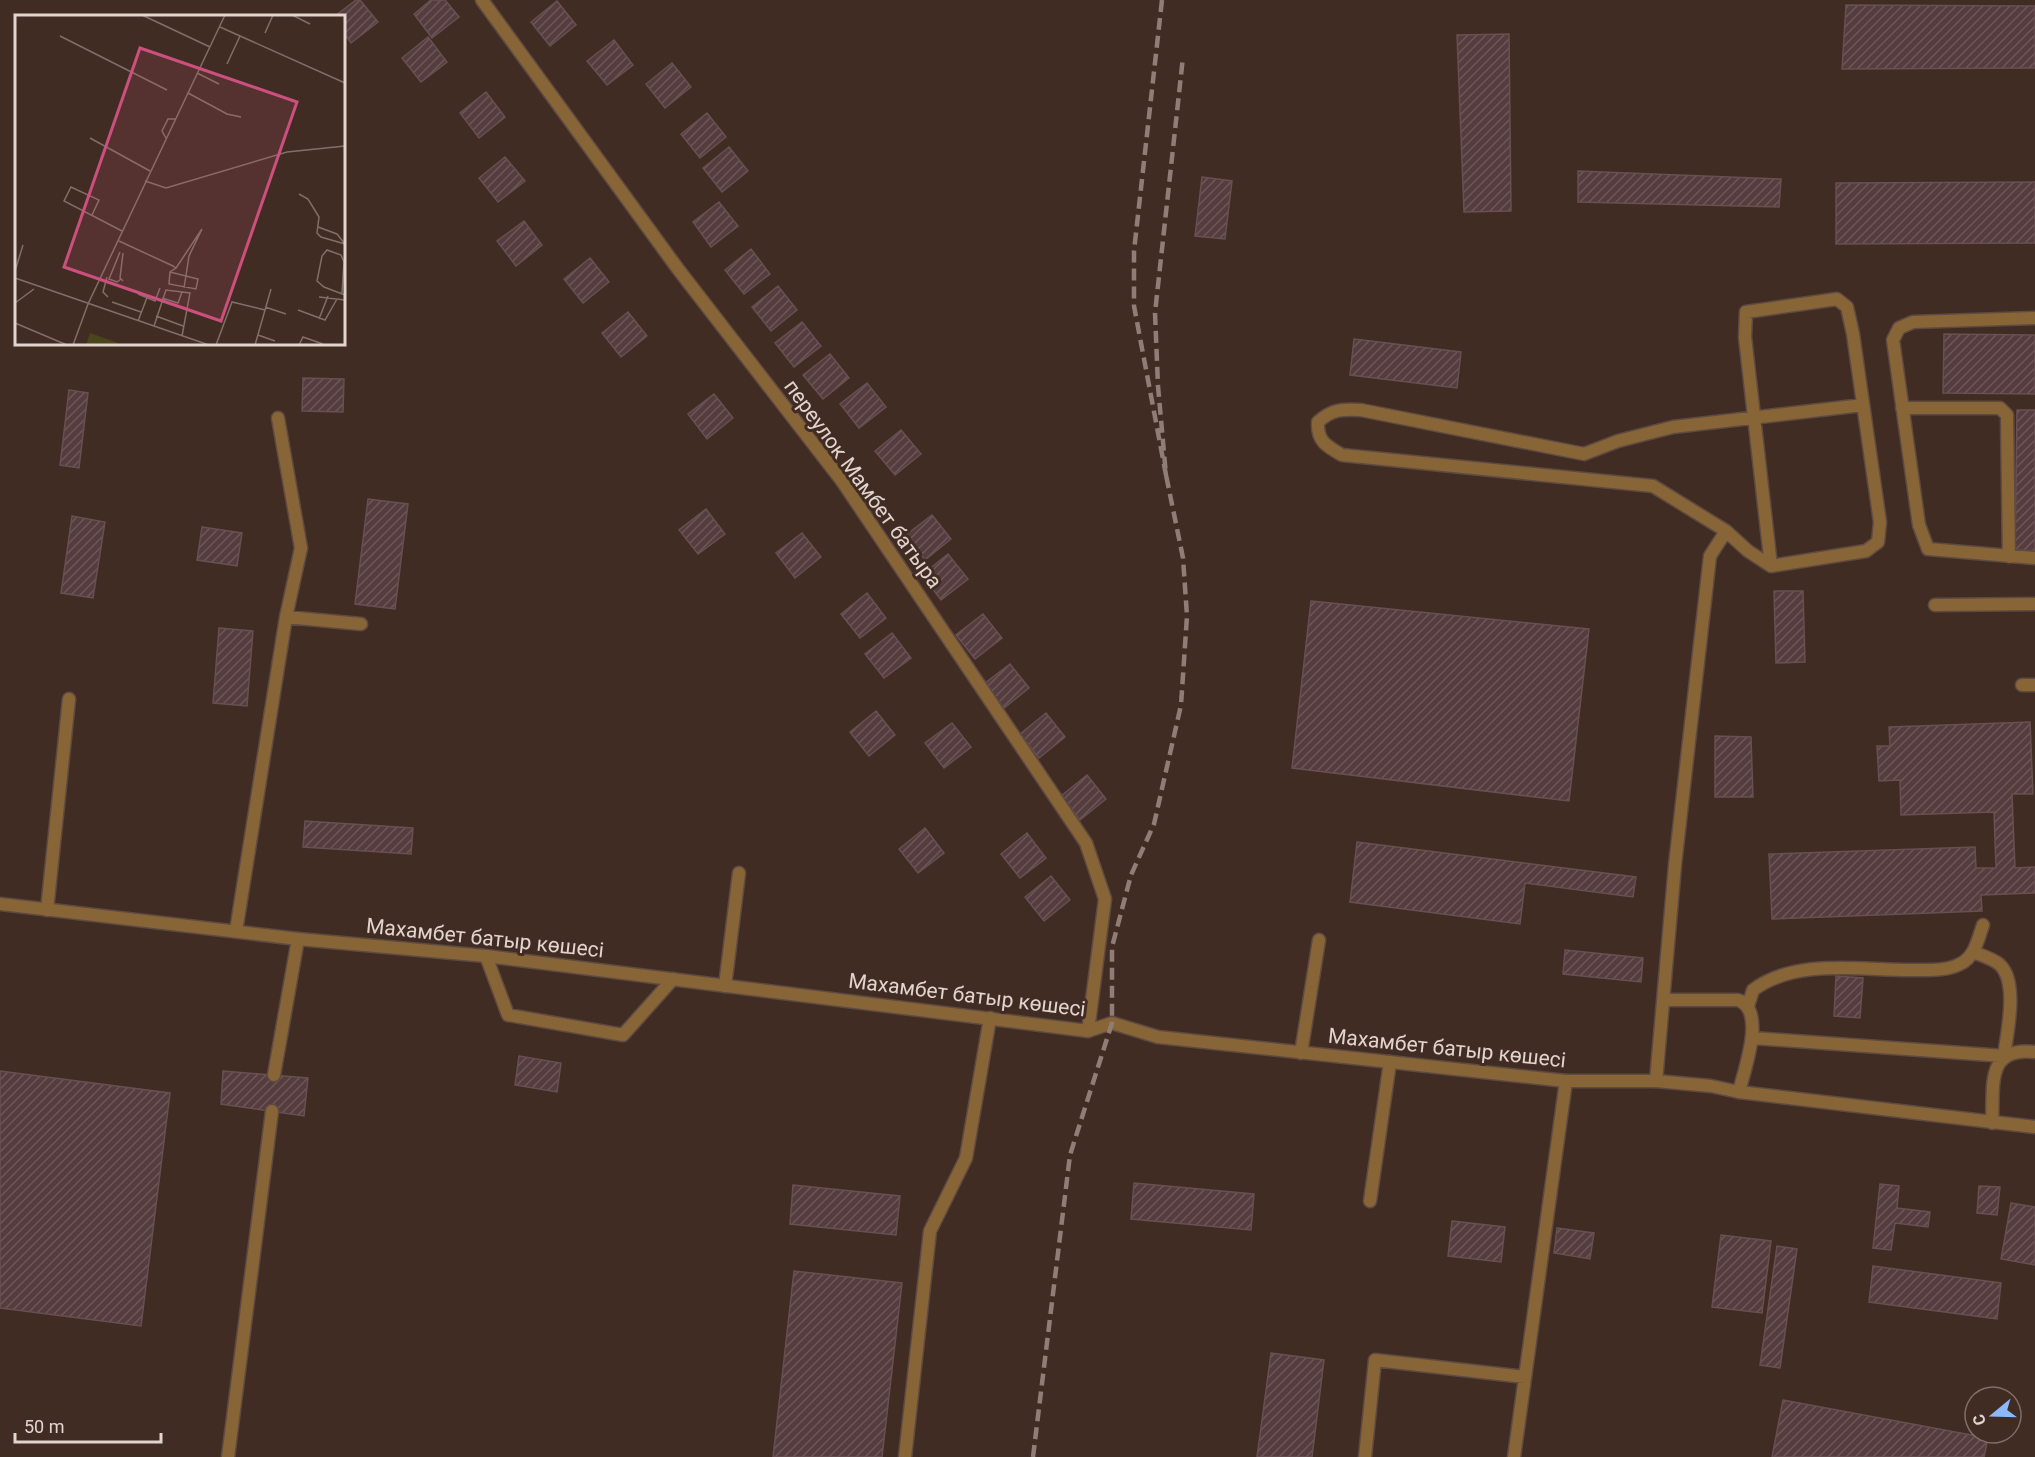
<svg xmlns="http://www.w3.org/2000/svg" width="2035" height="1457" font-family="Roboto,sans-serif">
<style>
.building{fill:url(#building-hatch);stroke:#694f51;stroke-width:1.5}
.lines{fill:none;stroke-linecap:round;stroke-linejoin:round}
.service-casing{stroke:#5e4a42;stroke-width:15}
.minor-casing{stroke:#5e4a42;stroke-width:15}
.tertiary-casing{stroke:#5e4a42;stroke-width:15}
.service{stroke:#876536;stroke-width:12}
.minor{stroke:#876536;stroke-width:12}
.tertiary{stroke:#876536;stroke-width:12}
.rail{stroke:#907e76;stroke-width:4.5;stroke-dasharray:12 6;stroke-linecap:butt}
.labels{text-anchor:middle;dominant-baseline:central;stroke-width:6;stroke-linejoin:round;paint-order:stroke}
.street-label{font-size:21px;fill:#e2d4ce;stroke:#412c23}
.inset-road{fill:none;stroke:#816f67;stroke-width:1.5}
.view{fill:#cc507e;fill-opacity:0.15;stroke:#cc507e;stroke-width:3}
.inset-edge{fill:none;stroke:#e2d4ce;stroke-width:3}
</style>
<defs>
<pattern id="building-hatch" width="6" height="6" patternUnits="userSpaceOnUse" patternTransform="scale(1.5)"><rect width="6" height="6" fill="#553c3e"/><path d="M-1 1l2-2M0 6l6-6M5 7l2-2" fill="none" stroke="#6d5759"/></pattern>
</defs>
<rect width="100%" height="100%" fill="#412c23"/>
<!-- building -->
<path class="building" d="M356 0H360L378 22 351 43 344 33V16H335Z
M431 0H445L459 17 432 38 414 14Z
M557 1 576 25 550 46 531 22Z
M1846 5 2035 6V68L1842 69Z
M1509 34 1511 211 1464 212 1457 35Z
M428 37 447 62 421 82 402 58Z
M614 40 633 65 607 85 587 61Z
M672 63 691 87 665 108 646 84Z
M486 92 505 117 479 138 460 113Z
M707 113 726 137 700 158 681 134Z
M729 147 748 171 722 192 703 168Z
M505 157 525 181 498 202 479 178Z
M1578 171 1781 179 1779 207 1578 202Z
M1202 177 1232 181 1225 239 1195 236Z
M2035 182V243L1836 244V183Z
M719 202 738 226 711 247 693 222Z
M524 221 542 245 516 266 497 241Z
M751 249 770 274 744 294 725 270Z
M590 258 609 282 583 303 564 279Z
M778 286 797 310 771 331 752 307Z
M628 312 647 336 621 357 602 333Z
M802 322 821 346 794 367 775 343Z
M1944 334 2035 335V394L1943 393Z
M1354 339 1461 352 1457 388 1350 375Z
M830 354 849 378 823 399 803 375Z
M303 378 344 379 343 412 302 411Z
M867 383 886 407 859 428 840 404Z
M69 390 88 393 79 468 60 465Z
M714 394 733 418 707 439 688 414Z
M2017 410H2035V551L2015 550Z
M901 430 921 454 895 475 875 451Z
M368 499 408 504 395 609 355 604Z
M706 509 725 534 698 554 679 530Z
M932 515 951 539 925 560 906 535Z
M72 516 105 522 93 598 61 593Z
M202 527 242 533 237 566 197 560Z
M802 533 821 557 795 578 776 553Z
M948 554 968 579 941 600 922 575Z
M1774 591H1803L1805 662 1776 663Z
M867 593 886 618 860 638 841 614Z
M1311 601 1589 629 1569 801 1292 768Z
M983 614 1002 638 975 659 956 635Z
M219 628 253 631 247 706 213 703Z
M892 633 911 658 884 678 865 654Z
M1010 664 1029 688 1003 709 984 684Z
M876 711 895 735 869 756 850 732Z
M1046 713 1065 737 1039 758 1020 734Z
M2030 722 2033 794H2012L2015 868 2035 867V893L1981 895 1982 911 1772 919 1769 854 1975 847 1976 868H1996L1994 812 1901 815 1900 780 1879 781 1877 746H1890L1889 727Z
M952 723 971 747 944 768 925 743Z
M1715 736 1751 737 1753 797H1715Z
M1087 775 1106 799 1080 820 1061 796Z
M305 821 413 828 411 854 303 847Z
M925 828 944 853 918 873 899 849Z
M1027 833 1046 858 1020 878 1001 854Z
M1357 842 1636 877 1633 897 1525 883 1520 924 1350 902Z
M1051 876 1070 900 1044 921 1025 897Z
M1565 950 1643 958 1641 982 1563 974Z
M1836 976 1863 978 1860 1018 1834 1016Z
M519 1056 561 1063 557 1092 515 1085Z
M0 1071 170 1093 141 1326 0 1308Z
M223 1071 308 1078 304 1116 221 1104Z
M1134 1183 1254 1194 1251 1230 1131 1219Z
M1880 1184 1899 1186 1897 1208 1930 1212 1928 1227 1895 1223 1891 1250 1873 1248Z
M793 1185 900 1196 896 1235 790 1224Z
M1979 1186 2000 1187 1997 1215 1977 1213Z
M2011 1203 2035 1207V1265L2001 1259Z
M1452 1221 1505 1227 1501 1262 1448 1256Z
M1557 1228 1594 1233 1590 1259 1554 1253Z
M1721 1235 1771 1241 1762 1313 1712 1307Z
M1777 1246 1797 1249 1780 1368 1760 1365Z
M1873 1266 2001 1283 1997 1319 1869 1302Z
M794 1271 902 1283 882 1457H773Z
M1271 1353 1324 1360 1312 1457H1257Z
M1783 1400 1988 1438 1984 1457H1772Z"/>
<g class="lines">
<defs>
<path id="service" d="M2035 318 1913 322 1899 328 1893 340 1919 525 1928 549 2035 558
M1902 408H2000L2007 415 2009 557
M1726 531 1653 486 1342 455C1326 446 1317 441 1318 422 1332 409 1343 409 1361 410L1584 454 1618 441 1673 427 1863 405
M1935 605 2035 604
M286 617 361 624
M2022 685H2035
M47 910 69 699
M236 931 286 617 301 548 278 418
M486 956 508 1015 623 1035 673 979
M725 986 739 873
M1664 1000H1738C1767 1010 1744 1070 1739 1092
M1748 1006 1753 990C1797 957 1864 971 1915 970 1929 970 1947 971 1960 964 1975 957 1978 939 1983 925
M1753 1038 2004 1056C2007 1033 2019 981 1999 964 1993 959 1981 955 1973 952
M1301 1053 1319 940
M274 1075 298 939
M1656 1081 1675 865 1710 556 1726 531 1748 551 1771 566 1866 551 1878 542 1880 522 1853 334 1847 307 1837 299 1746 312 1745 337 1771 566
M1992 1123C1994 1087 1985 1046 2035 1052
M1370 1201 1390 1062
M228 1457 272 1111
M905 1457 930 1231 966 1158 990 1018
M1365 1457 1375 1360 1525 1377
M1514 1457 1566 1081"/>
<path id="minor" d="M482 0 678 269 842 481 1086 843 1105 899 1088 1031"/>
<path id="tertiary" d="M0 904 298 939 486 956 1088 1031 1112 1023 1158 1037 1566 1081H1656L1711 1086 1739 1092 2035 1127"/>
</defs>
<!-- service casing -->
<use href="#service" class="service-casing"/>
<!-- minor casing -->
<use href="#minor" class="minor-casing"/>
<!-- tertiary casing -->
<use href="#tertiary" class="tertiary-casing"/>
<!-- service -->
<use href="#service" class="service"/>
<!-- minor -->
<use href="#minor" class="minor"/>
<!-- tertiary -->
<use href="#tertiary" class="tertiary"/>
<!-- rail -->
<path class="rail" d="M1162 0 1134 251V306L1166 475 1158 386 1155 313 1183 57
M1033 1457 1070 1155 1112 1023V947L1131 875 1154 824 1181 705 1187 616 1183 558 1166 475"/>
</g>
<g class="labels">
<!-- street labels -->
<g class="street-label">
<text transform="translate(863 484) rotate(54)">переулок Мамбет батыра</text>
<text transform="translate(485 938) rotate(6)">Махамбет батыр көшесі</text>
<text transform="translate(967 995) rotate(7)">Махамбет батыр көшесі</text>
<text transform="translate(1447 1048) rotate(6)">Махамбет батыр көшесі</text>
</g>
</g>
<!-- overview -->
<g transform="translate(15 15)">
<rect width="330" height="330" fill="#412c23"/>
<path d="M75 318 103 328V330H71Z" fill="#4b451a"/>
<path class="inset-road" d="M127 0 195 32M277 0 295 9M205 12 330 68M250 18 258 0M45 21 152 75M212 49 225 21M182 58 204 69M173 78 212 99 226 102M75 123 135 156M151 123 147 116 153 104H161M130 166 151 173 272 137 330 131M284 179 293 184 304 202 302 218 306 222 330 229M77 200 84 185 56 172 49 186 107 216M303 212 322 219 330 229M104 226 158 251 161 253 155 257 154 269 181 274 183 264 155 257M105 237 94 264 102 267 106 264M108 238 105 263 108 266M161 253 187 214 174 241 169 273M0 256 8 230M92 262 88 277 93 282M0 263 194 330M327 278 329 247 326 240 312 235 307 241 302 266 309 272 330 280M123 279 140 286 145 273M304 282 330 285M147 283 163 288 167 277M97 287 126 297M0 288 19 274M250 292 271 299M283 295 310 305 322 284M141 301 168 311M304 304 313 281M123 306 133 280M0 308 52 330M139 311 151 275 175 278 167 321M243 320 260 326M58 330 73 289 210 0M201 330 217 287 250 295M240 330 256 274M284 330 288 322 308 329"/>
<path class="view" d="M125 33 282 87 206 306 49 252Z"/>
<rect width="330" height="330" class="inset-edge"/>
</g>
<!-- north arrow -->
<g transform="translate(1993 1415) rotate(251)"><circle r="28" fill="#412c23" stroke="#816f67" stroke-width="1.5"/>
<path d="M0-4.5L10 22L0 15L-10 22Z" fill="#8cb9fc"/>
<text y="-9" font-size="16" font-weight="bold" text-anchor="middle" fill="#e2d4ce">С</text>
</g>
<!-- scale -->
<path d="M15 1433v9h146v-9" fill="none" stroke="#e2d4ce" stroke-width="3"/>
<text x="24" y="1433" font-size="18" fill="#e2d4ce" stroke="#412c23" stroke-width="4.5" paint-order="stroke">50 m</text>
</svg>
